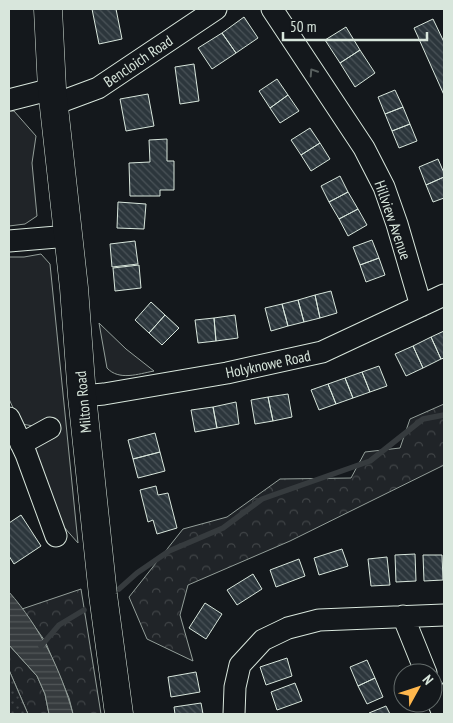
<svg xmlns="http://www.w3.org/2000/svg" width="453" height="723" font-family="'PT Sans Narrow',sans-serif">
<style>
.grass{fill:#202428;stroke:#939e99}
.forest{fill:url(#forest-crowns);stroke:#939e99}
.park{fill:url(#park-dots);stroke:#939e99}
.water{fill:url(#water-rules);stroke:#939e99}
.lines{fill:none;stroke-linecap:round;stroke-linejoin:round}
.stream{stroke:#363b3e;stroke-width:5.5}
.building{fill:url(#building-back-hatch);stroke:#d8e6dc}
.minor-casing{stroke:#d8e6dc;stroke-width:23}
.major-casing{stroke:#d8e6dc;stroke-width:29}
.minor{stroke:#14181c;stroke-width:21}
.major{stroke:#14181c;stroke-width:28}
.oneway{stroke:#59605f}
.labels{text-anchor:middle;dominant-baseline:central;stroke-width:4;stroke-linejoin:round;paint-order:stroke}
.street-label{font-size:15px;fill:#d8e6dc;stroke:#14181c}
</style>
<defs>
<pattern id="forest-crowns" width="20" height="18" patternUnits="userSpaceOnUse" patternTransform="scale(1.25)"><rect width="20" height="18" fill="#202428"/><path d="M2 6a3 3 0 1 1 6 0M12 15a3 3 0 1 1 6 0" fill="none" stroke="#404447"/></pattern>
<pattern id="park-dots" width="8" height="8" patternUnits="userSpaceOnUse" patternTransform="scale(1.25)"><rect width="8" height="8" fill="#202428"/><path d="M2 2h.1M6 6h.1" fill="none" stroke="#404447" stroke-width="1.8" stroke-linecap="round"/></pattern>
<pattern id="water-rules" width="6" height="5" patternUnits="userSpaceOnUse" patternTransform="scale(1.25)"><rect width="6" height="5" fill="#363b3e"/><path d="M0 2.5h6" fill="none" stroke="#525759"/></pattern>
<pattern id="building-back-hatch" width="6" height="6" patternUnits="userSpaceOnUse" patternTransform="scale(1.25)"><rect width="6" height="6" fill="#2c363c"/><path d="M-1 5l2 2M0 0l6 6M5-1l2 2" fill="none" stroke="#4a5358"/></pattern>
</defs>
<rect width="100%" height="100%" fill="#14181c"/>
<!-- grass -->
<path class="grass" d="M9 111H14L36 136 32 163 37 216 25 224 9 226Z
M41 254 50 264 78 543 63 526 34 457 33 426 22 424 19 421 9 399V257H24Z
M99 323 126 349 154 371C138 374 119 381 107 368Z"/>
<!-- forest -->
<path class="forest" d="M444 404V465L290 541 188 585 180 615 193 661 147 639 129 597 183 529 227 517 280 479 351 478 365 452 400 448 410 419Z
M81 589 101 714H73L69 698 45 641 22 609Z
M9 645 37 676 45 694 49 714H28L9 670Z"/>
<!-- park -->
<path class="park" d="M9 670 28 714H9Z"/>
<!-- water -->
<path class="water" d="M9 592C40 627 61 670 73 714H49L45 694 37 676 9 645Z"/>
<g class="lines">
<!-- stream -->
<path class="stream" d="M119 589 137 573 169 551 223 528 262 499 370 461 423 419 444 415
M41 646 59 625 84 610"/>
</g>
<!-- building -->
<path class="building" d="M92 9H116L122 39 99 44Z
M244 17 258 38 236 53 222 33Z
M433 19 444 42V95L414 28Z
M346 27 360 50 340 63 325 40Z
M222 33 236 53 212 69 198 48Z
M360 50 375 73 355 87 340 63Z
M194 64 199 101 180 104 175 67Z
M277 79 288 95 270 108 259 91Z
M395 90 403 107 385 114 378 97Z
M148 94 154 126 126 131 120 99Z
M288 95 299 111 280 123 270 108Z
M403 107 410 124 392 131 385 114Z
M410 124 417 141 399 148 392 131Z
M310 128 320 143 301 155 291 140Z
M167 139V161H174V190H160V196H130L129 163 150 162 149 140Z
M320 143 330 159 311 171 301 155Z
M438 159 444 173V177L426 185 419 167Z
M340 176 348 192 329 202 321 186Z
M444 177V198L433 202 426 185Z
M348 192 358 209 339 219 329 202Z
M118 202 146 204 144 229 117 228Z
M358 209 367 225 348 236 339 219Z
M372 240 379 258 360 265 353 247Z
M135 241 138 264 112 267 110 244Z
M379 258 385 275 366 282 360 265Z
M139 265 141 288 115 291 113 268Z
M331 291 337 313 320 318 315 295Z
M315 295 320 318 304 322 298 300Z
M298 300 304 322 288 326 282 304Z
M151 302 165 315 149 333 135 320Z
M282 304 288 326 271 331 265 308Z
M165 315 179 328 162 345 149 333Z
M235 315 238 338 216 341 214 318Z
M214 318 216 341 198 343 195 320Z
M444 331V358L441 359 431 337Z
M431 337 441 359 423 368 413 346Z
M413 346 423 368 406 376 395 354Z
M379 366 387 386 370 392 362 372Z
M362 372 370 392 353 398 345 378Z
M345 378 353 398 336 404 328 384Z
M328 384 336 404 319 410 311 390Z
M288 394 292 417 273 421 268 397Z
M268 397 273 421 255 424 251 400Z
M236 402 239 424 217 428 213 407Z
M213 407 217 428 195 432 191 410Z
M155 433 160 452 133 459 128 440Z
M160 452 165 471 138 478 133 459Z
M156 486 158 495 168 493 177 528 157 534 153 520 148 522 140 490Z
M21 515 41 546 14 564 9 556V523Z
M342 549 348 566 319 575 314 558Z
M415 554 416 581 396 582 395 555Z
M423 555H442L443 580 424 581Z
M387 557 390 585 371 586 368 559Z
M299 559 305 576 276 587 270 570Z
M253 574 262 589 237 605 227 590Z
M205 603 222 614 206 639 189 628Z
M287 658 292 676 266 685 260 667Z
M367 660 375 678 358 686 350 667Z
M196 672 200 692 171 697 168 677Z
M375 678 383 697 367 704 358 686Z
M295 683 302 701 277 710 271 692Z
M201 703 203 714H175L174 707Z
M386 706 390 714H370L369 713Z"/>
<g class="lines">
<defs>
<path id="minor" d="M272 9 364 148 384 187 397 224 421 306
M9 100 52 89
M55 104 98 88 216 9
M9 241 69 236
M82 396 104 394 227 373 322 352 444 295
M9 418 26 454 56 536
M21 444 50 428
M403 616 426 673
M433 689 443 714
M234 714 235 687 240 665 263 640 288 628 319 620 444 615"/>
<path id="major" d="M48 9 52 89 74 288 82 396 103 595 119 714"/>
</defs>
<!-- minor casing -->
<use href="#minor" class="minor-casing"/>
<!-- major casing -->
<use href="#major" class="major-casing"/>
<!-- minor -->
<use href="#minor" class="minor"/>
<!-- major -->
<use href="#major" class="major"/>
</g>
<!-- one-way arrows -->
<defs><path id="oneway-chevron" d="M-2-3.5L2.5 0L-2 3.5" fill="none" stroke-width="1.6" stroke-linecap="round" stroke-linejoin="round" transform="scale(1.25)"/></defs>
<use class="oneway" href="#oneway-chevron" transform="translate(313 72) rotate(-123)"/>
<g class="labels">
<!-- street labels -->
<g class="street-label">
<text transform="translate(138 61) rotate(-34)">Bencloich Road</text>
<text transform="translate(393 220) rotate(71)">Hillview Avenue</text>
<text transform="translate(268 364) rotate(-12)">Holyknowe Road</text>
<text transform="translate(83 402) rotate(-95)">Milton Road</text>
</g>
</g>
<!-- border -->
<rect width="453" height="723" fill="none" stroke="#d8e6dc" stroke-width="20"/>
<!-- north arrow -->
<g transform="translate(418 688) rotate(50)"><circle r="24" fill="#14181c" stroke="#626a69"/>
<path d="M0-4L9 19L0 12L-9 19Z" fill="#ffb74d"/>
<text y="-8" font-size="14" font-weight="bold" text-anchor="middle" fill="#d8e6dc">N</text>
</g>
<!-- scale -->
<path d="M283 32v8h144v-8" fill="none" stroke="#d8e6dc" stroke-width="2.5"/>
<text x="290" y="32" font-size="15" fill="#d8e6dc" stroke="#14181c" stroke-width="4" paint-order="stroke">50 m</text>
</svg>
